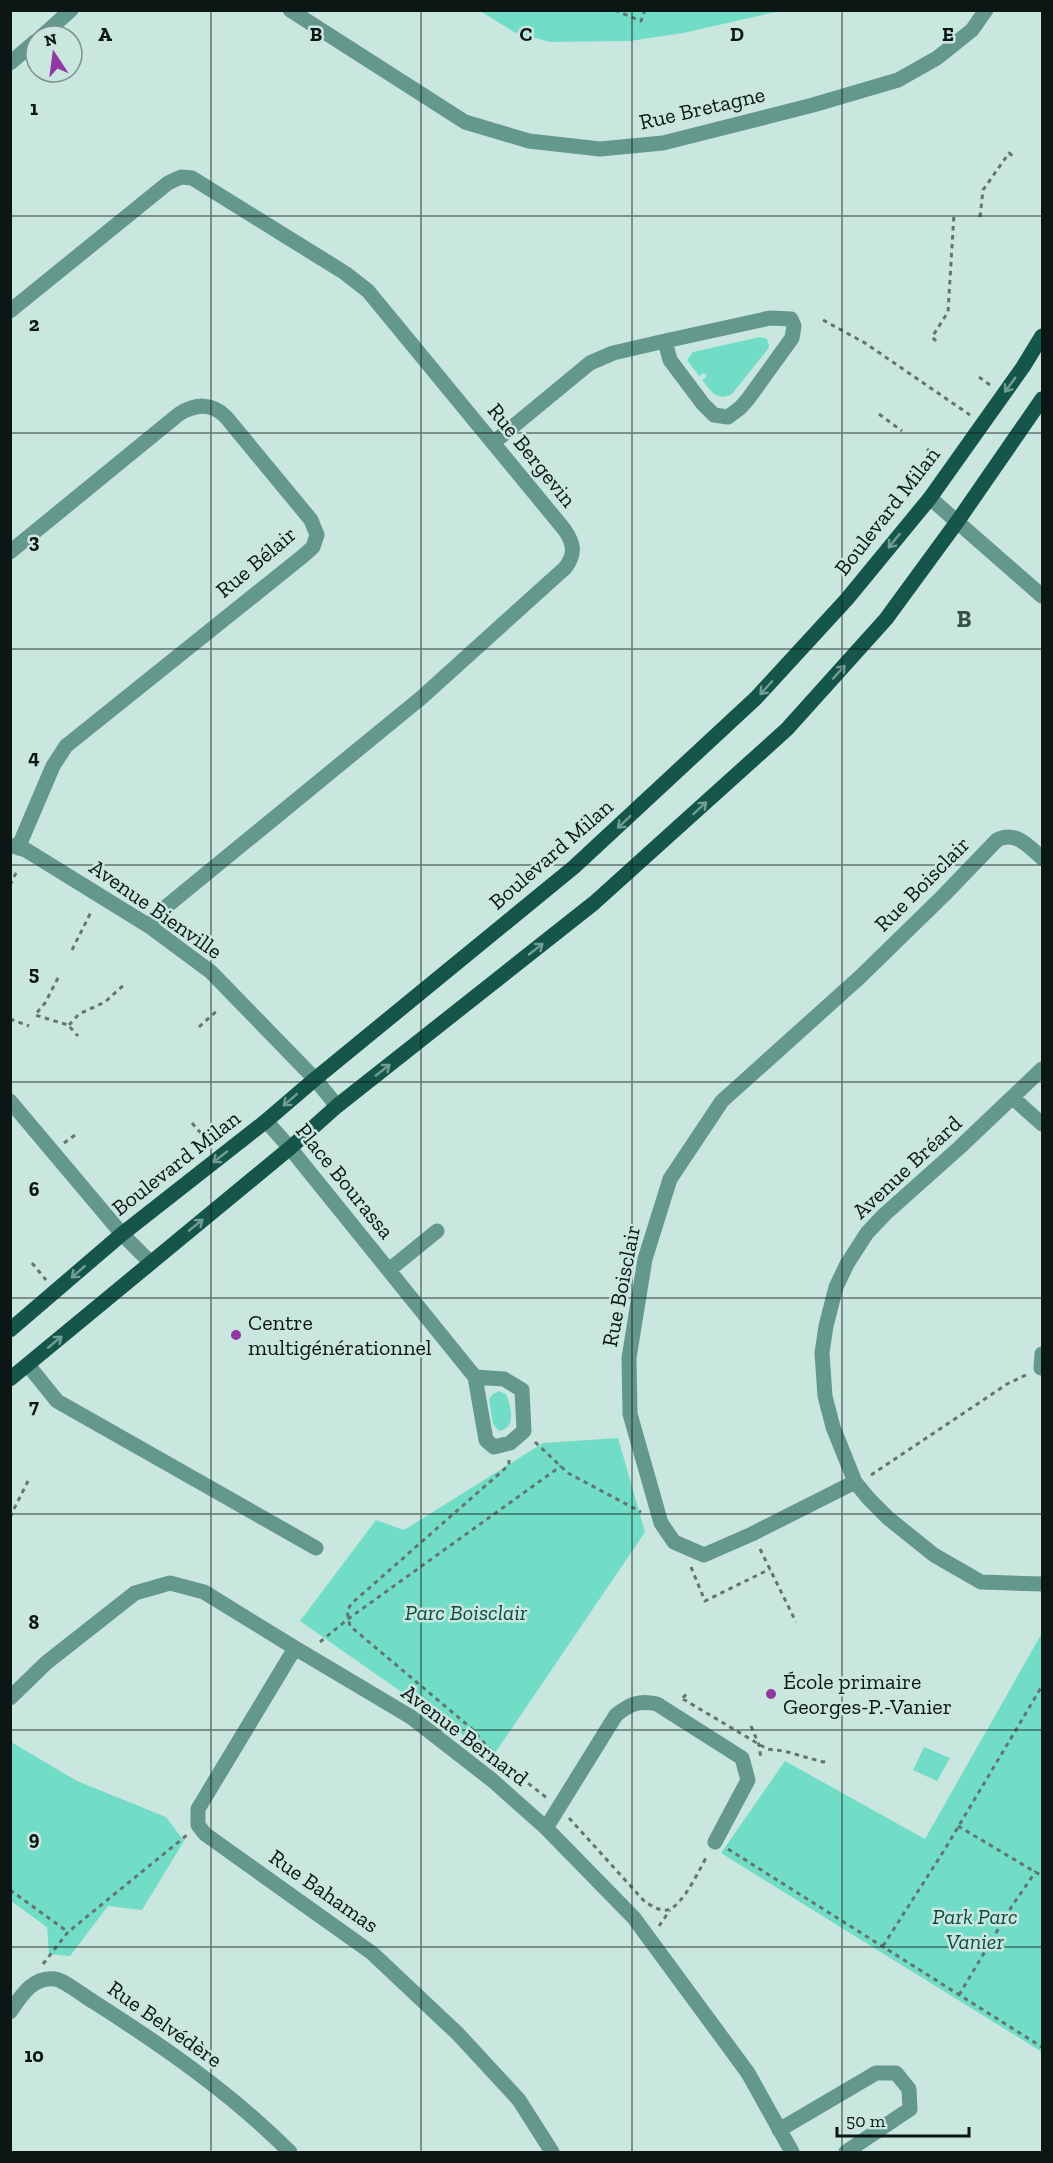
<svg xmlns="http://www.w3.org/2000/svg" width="1053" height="2163" font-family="'Zilla Slab',serif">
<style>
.green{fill:#72ddc7}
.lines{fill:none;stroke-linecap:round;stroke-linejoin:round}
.path{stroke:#627571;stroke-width:3;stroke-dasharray:4.5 4.5;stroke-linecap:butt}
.minor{stroke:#65988c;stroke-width:15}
.major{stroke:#16554a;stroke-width:15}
.oneway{stroke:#709e94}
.grid{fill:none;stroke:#0c1614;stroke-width:1.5;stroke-opacity:0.55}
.poi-dot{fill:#9238a4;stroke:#c9e6df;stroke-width:2}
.labels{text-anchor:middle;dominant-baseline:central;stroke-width:5;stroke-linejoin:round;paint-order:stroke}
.street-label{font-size:22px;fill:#0c1614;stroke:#c9e6df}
.poi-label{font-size:22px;fill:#0c1614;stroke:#c9e6df;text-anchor:start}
.park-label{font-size:22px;font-style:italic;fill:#0d4c41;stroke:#c9e6df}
.neighbourhood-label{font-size:24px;font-weight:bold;fill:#36504a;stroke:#c9e6df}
.grid-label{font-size:20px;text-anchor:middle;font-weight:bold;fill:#0c1614;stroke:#c9e6df;stroke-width:5;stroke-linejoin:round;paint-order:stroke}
</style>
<rect width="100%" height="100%" fill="#c9e6df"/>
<!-- green -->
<path class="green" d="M480 11H780L683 33 630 41 550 42 514 32Z
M760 337 767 339 769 345 768 349 732 394C717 402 711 391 702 380L707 376 704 373 699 376 687 360 693 352Z
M499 1391 506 1394C511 1407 517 1428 499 1431L493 1424 489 1399 493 1394Z
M618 1438 645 1532 493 1756 300 1621 376 1520 404 1530 543 1443Z
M1042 1633V2052L721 1853 785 1761 925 1839Z
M11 1742 77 1781 166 1817 184 1841 142 1910 108 1906 70 1956 49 1954 47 1927 11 1901Z
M924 1747 950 1758 937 1781 913 1770Z"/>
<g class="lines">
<!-- path -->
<path class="path" d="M615 10 641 21 645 10
M980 217 983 190 1009 153 1014 157
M823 320 865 343 970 415
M936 341 932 337 948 312 954 214
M979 377 990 385
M879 414 902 431
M927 449 939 459
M10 885 17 871
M72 950 92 910
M58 978 45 1003 35 1015 68 1025 78 1036
M10 1019 29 1026
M69 1025 79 1014 105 1002 125 984
M199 1027 219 1009
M192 1123 211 1145
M64 1143 75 1135
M32 1263 46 1280
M535 1442 568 1473 641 1512
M509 1460V1465L351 1604 347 1611 350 1626 471 1728 503 1764 547 1798
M871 1475 1007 1384 1028 1374
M10 1517 28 1481
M760 1549 796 1622
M691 1567 705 1601 770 1569
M320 1642 348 1619 561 1466
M683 1698 688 1692
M683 1699 767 1749 784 1751 823 1762 828 1761
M751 1726 759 1745 761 1759
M569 1818 645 1902C652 1906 659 1911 667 1910 682 1908 700 1868 707 1856
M958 1826 1042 1876
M728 1849 1042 2047
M10 1890 68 1932
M659 1926 670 1910
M883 1946 945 1849 1042 1686
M43 1964 68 1932 187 1835
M959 1995 1012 1906 1036 1871"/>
<!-- minor -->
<path class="minor" d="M290 10 465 122 529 141 600 149 663 143 813 105 898 80 937 58 972 30 986 10
M42 36 71 10
M10 63 36 41
M10 311 168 183 181 177 192 178 345 273 368 291 564 529C574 543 576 554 565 568L421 698 162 910 149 926
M770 318 791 319 794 326 792 338 748 399 740 408 728 417 714 415 703 404 670 360 665 341Z
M493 443 590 363 613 353 665 341
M930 498 1042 596
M10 552 179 414C195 404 212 402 226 417L311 520 317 535 313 547 303 556 66 746 53 766 18 848
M10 845 26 850 149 926 211 972 315 1079 337 1106
M1042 1069 959 1148 885 1214 867 1233 847 1264 836 1287 826 1326 822 1353 825 1396 833 1427 855 1482 869 1499 888 1518 934 1555 981 1582 1042 1584
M1013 1098 1042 1124
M10 1101 122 1234 150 1262
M266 1121 290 1148 475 1377 486 1440 494 1447 510 1443 524 1431 522 1390 504 1379 475 1377
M389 1270 437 1231
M28 1365 57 1401 316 1548
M1041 1368 1042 1354
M855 1482 752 1534 704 1555 674 1542 661 1523 630 1414 629 1358 645 1259 670 1179 722 1101 860 977 943 896 997 840C1016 830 1029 847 1042 858
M295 1648 198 1809V1825L205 1834 372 1953 458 2034 519 2100 552 2152
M10 1698 46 1663 135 1593 170 1583 204 1592 295 1648 411 1717 492 1780 546 1828 634 1918 748 2073 792 2152
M546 1828 616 1715C630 1704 639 1700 657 1704L742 1758 748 1780 715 1842
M10 2012C21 1996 33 1976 55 1979 64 1980 85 1997 94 2002 163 2046 232 2094 290 2152
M779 2130 876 2073H896L909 2089 910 2109 846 2152"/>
<!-- major -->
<path class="major" d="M10 1330 122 1234 266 1121 315 1079 574 867 756 698 847 599 930 498 1023 367 1042 336
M10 1379 290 1148 337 1106 594 903 787 729 886 619 957 522 1042 399"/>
</g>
<!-- one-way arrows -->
<defs><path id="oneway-shaft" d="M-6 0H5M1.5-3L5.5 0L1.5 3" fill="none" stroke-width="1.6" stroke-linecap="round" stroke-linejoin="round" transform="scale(1.5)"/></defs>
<g class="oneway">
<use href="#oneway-shaft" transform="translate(1010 385) rotate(126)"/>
<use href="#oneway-shaft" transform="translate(894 541) rotate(129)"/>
<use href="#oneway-shaft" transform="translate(839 672) rotate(-48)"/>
<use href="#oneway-shaft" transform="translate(766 688) rotate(132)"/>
<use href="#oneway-shaft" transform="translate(700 808) rotate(-42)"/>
<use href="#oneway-shaft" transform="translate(624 822) rotate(137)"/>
<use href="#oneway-shaft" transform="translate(536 949) rotate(-38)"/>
<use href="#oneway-shaft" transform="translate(383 1070) rotate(-38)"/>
<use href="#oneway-shaft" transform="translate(290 1100) rotate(139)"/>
<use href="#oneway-shaft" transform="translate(220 1157) rotate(142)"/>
<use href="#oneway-shaft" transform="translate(196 1225) rotate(-39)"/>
<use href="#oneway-shaft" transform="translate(78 1272) rotate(139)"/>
<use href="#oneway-shaft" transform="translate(55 1342) rotate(-40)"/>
</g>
<!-- grid -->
<path class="grid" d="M211 10V2152M421 10V2152M632 10V2152M842 10V2152M10 216H1042M10 433H1042M10 649H1042M10 865H1042M10 1082H1042M10 1298H1042M10 1514H1042M10 1730H1042M10 1947H1042"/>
<!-- markers -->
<g class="poi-dot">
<circle cx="236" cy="1335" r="6"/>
<circle cx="771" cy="1694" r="6"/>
</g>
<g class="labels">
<!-- street labels -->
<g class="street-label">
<text transform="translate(702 108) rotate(-13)">Rue Bretagne</text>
<text transform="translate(532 455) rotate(51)">Rue Bergevin</text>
<text transform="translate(887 511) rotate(-52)">Boulevard Milan</text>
<text transform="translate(256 562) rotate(-40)">Rue Bélair</text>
<text transform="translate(551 854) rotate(-41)">Boulevard Milan</text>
<text transform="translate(922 884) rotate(-45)">Rue Boisclair</text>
<text transform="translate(156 909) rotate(35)">Avenue Bienville</text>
<text transform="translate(176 1163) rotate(-38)">Boulevard Milan</text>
<text transform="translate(907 1167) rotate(-43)">Avenue Bréard</text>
<text transform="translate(345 1181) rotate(51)">Place Bourassa</text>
<text transform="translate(621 1286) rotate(-79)">Rue Boisclair</text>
<text transform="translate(465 1735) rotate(37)">Avenue Bernard</text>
<text transform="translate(324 1891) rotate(35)">Rue Bahamas</text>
<text transform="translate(165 2024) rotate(35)">Rue Belvédère</text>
</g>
<!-- poi labels -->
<g class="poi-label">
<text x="248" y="1322">Centre<tspan x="248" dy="25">multigénérationnel</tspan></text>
<text x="783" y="1681">École primaire<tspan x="783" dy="25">Georges-P.-Vanier</tspan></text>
</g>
<!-- park labels -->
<g class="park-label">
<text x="466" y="1612">Parc Boisclair</text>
<text x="975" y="1916">Park Parc<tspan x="975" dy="25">Vanier</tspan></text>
</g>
<!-- neighbourhood labels -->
<g class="neighbourhood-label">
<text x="964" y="618">B</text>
</g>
</g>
<g class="grid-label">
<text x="105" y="41">A</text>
<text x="316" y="41">B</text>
<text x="526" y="41">C</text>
<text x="737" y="41">D</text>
<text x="948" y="41">E</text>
<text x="34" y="115">1</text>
<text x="34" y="331">2</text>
<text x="34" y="548">3</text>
<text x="34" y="764">4</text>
<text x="34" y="980">5</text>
<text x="34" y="1196">6</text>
<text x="34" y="1413">7</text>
<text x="34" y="1629">8</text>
<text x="34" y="1845">9</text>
<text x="34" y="2062">10</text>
</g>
<!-- border -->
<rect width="1053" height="2163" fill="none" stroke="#0c1614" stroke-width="24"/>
<!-- north arrow -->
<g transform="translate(54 54) rotate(347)"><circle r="28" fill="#c9e6df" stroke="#7d938e" stroke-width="1.5"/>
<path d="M0-4.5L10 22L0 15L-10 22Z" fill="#9238a4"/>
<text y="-9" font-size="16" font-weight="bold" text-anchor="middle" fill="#0c1614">N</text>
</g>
<!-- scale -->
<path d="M837 2127v9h132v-9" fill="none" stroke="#0c1614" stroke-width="3"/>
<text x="846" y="2127" font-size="18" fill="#0c1614" stroke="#c9e6df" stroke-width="4.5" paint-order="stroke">50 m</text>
</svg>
